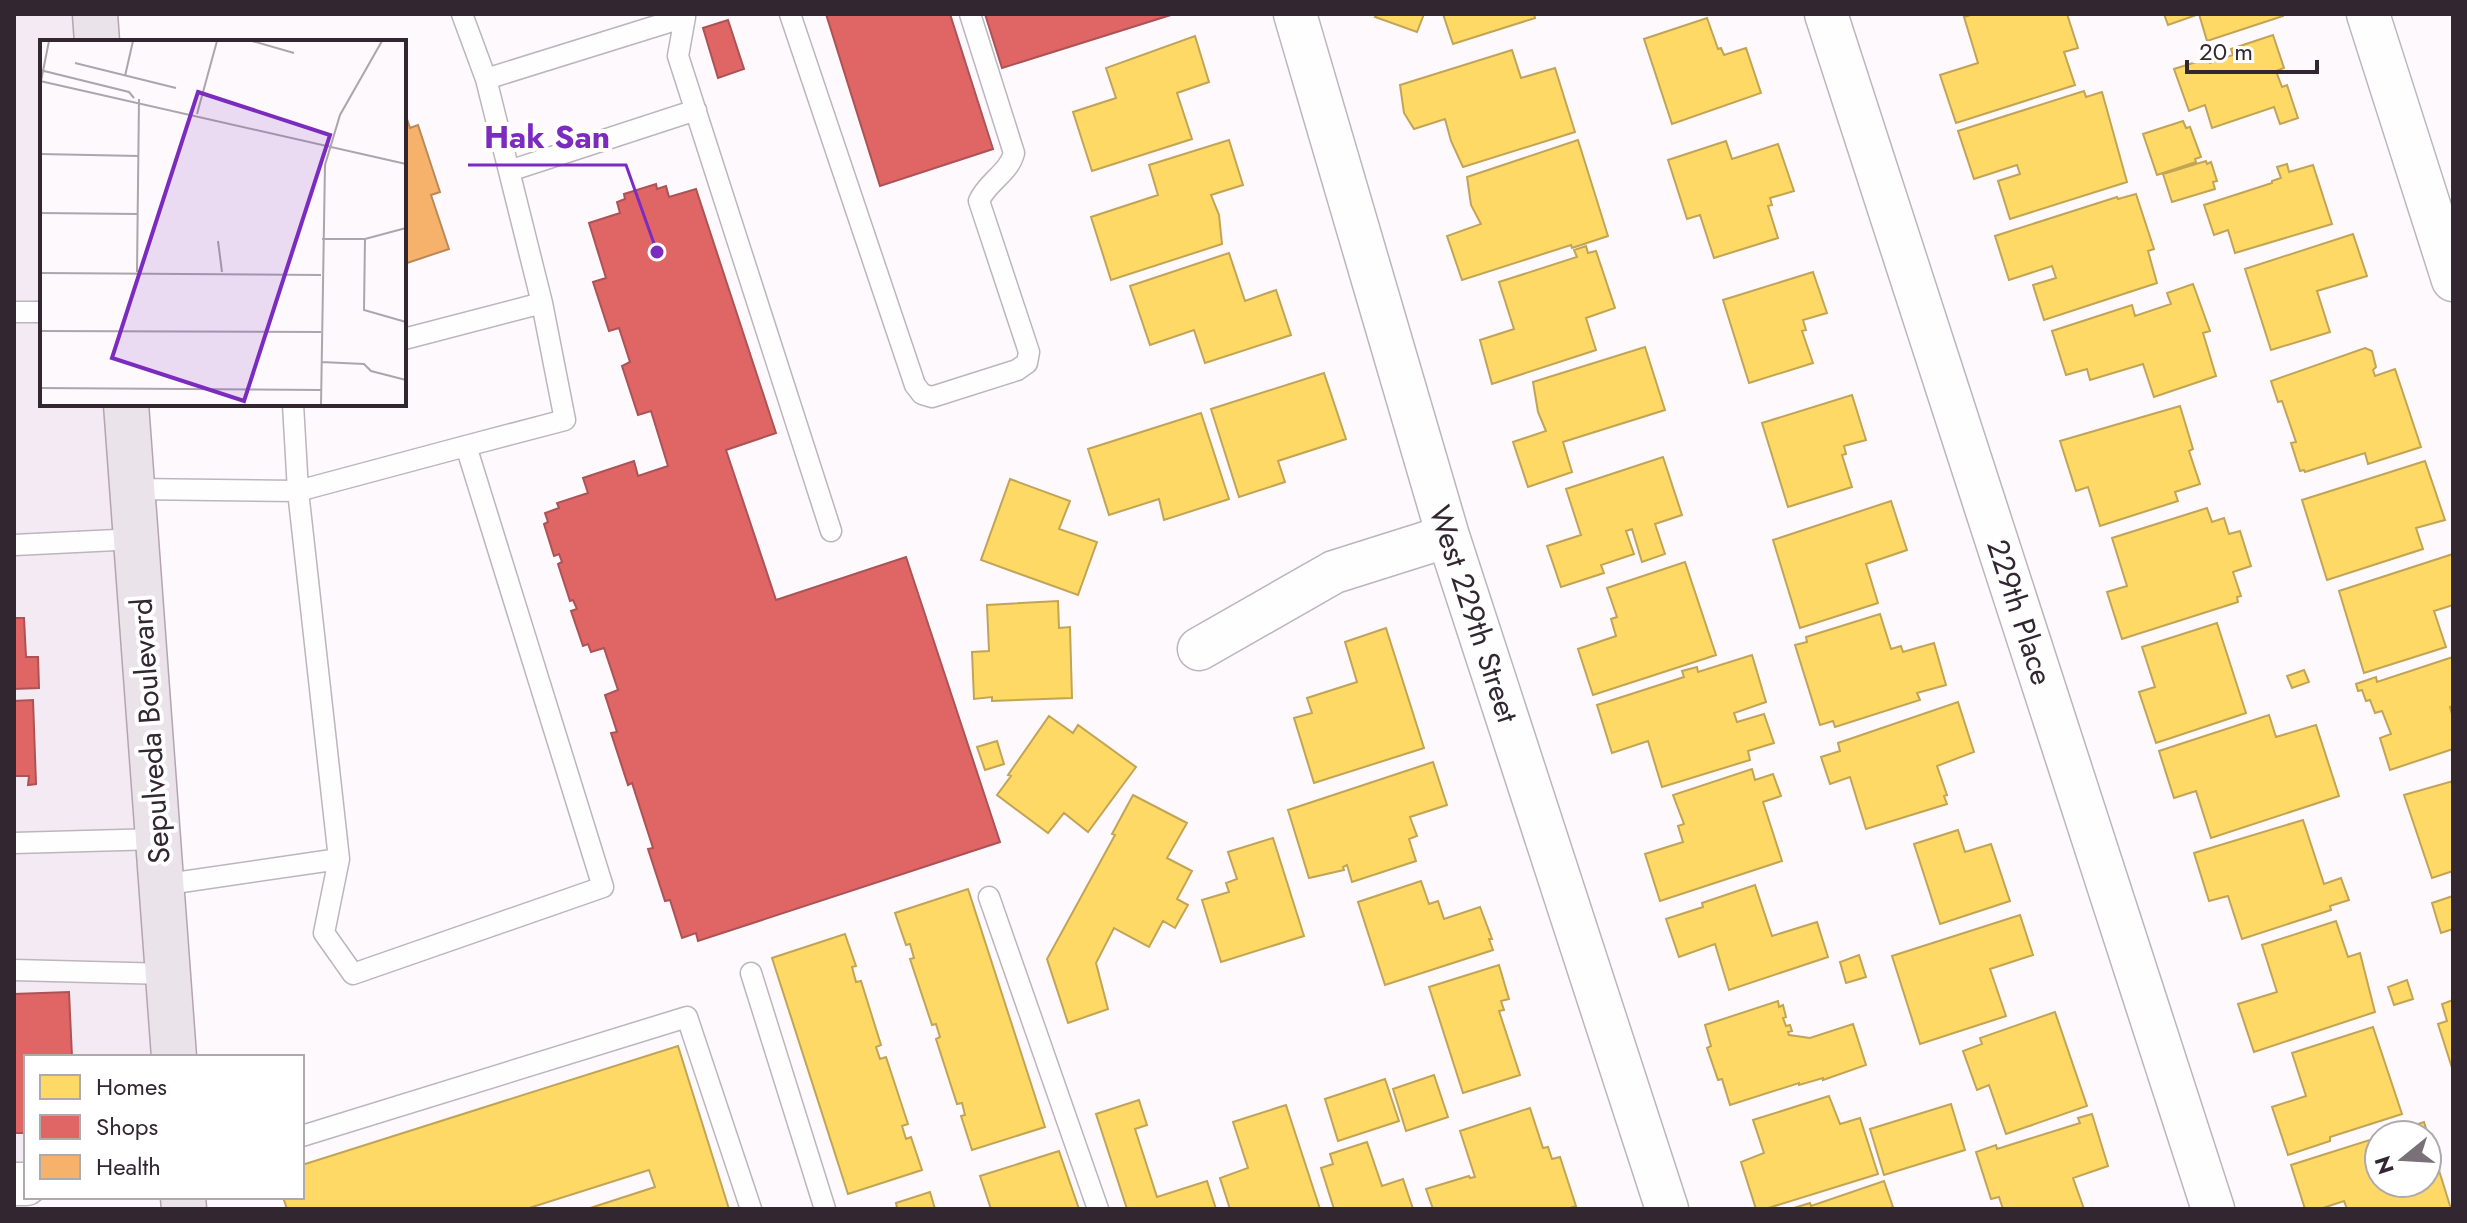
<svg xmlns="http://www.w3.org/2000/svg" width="2467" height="1223" font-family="Jost,sans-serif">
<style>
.built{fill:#f4eaf3}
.homes{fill:#ffd966;stroke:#c2a456;stroke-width:2}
.shops{fill:#e06666;stroke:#ac5356;stroke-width:2}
.health{fill:#f6b26b;stroke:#bb885a;stroke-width:2}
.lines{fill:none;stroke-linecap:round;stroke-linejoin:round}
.lane-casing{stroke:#bdb5bc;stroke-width:23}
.street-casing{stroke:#bdb5bc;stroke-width:45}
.primary-casing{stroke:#b4a4b2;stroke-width:47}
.lane{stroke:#fffeff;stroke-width:20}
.street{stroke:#fffeff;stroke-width:42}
.primary{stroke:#eae3ea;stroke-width:44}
.labels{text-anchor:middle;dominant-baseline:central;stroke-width:8;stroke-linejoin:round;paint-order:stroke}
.street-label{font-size:30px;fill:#322731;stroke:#fff}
.inset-road{fill:none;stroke:#aca5ab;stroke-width:2}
.view{fill:#7b2cbf;fill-opacity:0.15;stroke:#7b2cbf;stroke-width:4}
.inset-edge{fill:none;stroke:#322731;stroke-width:4}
.leader{fill:none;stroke:#7b2cbf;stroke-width:3}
.callout-dot{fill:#7b2cbf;stroke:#fff;stroke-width:3}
.callout-label{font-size:32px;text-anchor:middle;font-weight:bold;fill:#7b2cbf;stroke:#fff;stroke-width:8;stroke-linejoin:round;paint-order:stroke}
</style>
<rect width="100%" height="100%" fill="#fef9fd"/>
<!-- built -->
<path class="built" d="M14 14H85L87 42H42V404H111L155 1057H26V1181H14Z"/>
<!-- homes -->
<path class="homes" d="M1377 14H1424L1417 32 1375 17Z
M1443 14H1534L1535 18 1453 44Z
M1974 14H2067L2078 48 2064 52 2075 85 1956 123 1940 75 1978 63 1964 17Z
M2164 14H2283V16L2207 41 2199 14 2168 25Z
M1707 18 1718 49 1721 48 1724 55 1746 48 1761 93 1672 124 1644 39Z
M2273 35 2284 68 2276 71 2282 87 2287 85 2298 118 2280 124 2274 107 2212 128 2205 105 2189 111 2174 69 2209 58 2210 63 2233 55 2231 49Z
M1195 36 1209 82 1177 93 1192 139 1092 171 1073 112 1116 98 1106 68Z
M1512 50 1521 78 1555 68 1575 132 1463 167 1451 141 1445 119 1414 129 1404 113 1400 85Z
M2084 91 2086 97 2102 92 2127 182 2010 219 1998 181 2020 174 2017 165 1974 179 1958 131Z
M2183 121 2186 128 2190 127 2201 157 2195 159 2196 162 2157 175 2143 134Z
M1229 140 1243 185 1211 195 1219 215 1222 244 1111 280 1091 217 1158 195 1149 165Z
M1578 140 1608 236 1572 248 1571 245 1462 280 1447 236 1481 224 1471 205 1467 177Z
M1726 141 1732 159 1778 144 1794 191 1770 198 1772 205 1768 206 1778 238 1714 258 1700 215 1687 219 1668 160Z
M2206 161 2207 164 2211 162 2217 181 2213 182 2215 189 2172 202 2163 174Z
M2287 164 2289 172 2313 165 2332 224 2235 253 2228 230 2214 235 2204 205 2272 183V181L2281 178 2277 167Z
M2136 194 2154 249 2148 251 2157 283 2044 320 2033 285 2056 278 2052 266 2009 280 1995 236 2117 197 2118 199Z
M2353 234 2367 276 2317 291 2330 332 2271 350 2245 269Z
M1586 246 1588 253 1596 251 1615 308 1586 318 1596 350 1492 384 1480 340 1514 329 1499 282 1577 257 1574 250Z
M1229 253 1245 301 1276 290 1291 335 1205 363 1194 330 1150 345 1130 286Z
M1813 272 1827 313 1803 320 1806 330 1802 331 1813 363 1749 383 1723 300Z
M2193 284 2210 331 2203 333 2216 376 2154 397 2143 364 2090 380 2087 369 2066 375 2052 331 2132 305 2135 316 2171 304 2167 293Z
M1645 347 1665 410 1563 442 1572 472 1528 487 1513 442 1546 431 1538 412 1533 382Z
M2365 348 2372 351 2376 367 2373 370 2375 376 2395 369 2421 447 2368 464 2365 453 2305 472 2304 470 2300 471 2291 443 2296 442 2282 401 2278 402 2271 381Z
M1324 373 1346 439 1278 461 1285 482 1239 497 1211 409Z
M1852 395 1866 440 1844 446 1846 454 1842 455 1852 487 1788 507 1762 423Z
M2180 406 2193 449 2189 451 2200 484 2175 492 2178 501 2100 526 2088 487 2076 491 2060 441Z
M1201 413 1229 499 1164 520 1159 499 1109 515 1088 449Z
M1663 457 1682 515 1655 524 1665 554 1642 562 1632 529 1626 531 1634 554 1601 565 1604 573 1561 587 1547 546 1581 535 1566 489Z
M2425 461 2445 520 2416 528 2423 549 2327 580 2302 500Z
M1010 479 1070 501 1059 529 1097 542 1078 595 981 560Z
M1891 501 1907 550 1866 564 1878 603 1800 628 1773 540Z
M2207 508 2212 522 2224 518 2229 534 2240 531 2251 566 2233 572 2241 596 2237 597 2238 602 2122 639 2107 592 2127 586 2112 538Z
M2453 554V605L2434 611 2446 647 2364 673 2339 591Z
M1685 562 1716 655 1593 695 1578 649 1616 636 1611 619 1617 617 1607 588Z
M1058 601 1059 628 1070 627 1072 698 992 701V697L974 699 972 652 989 651 987 605Z
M1880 614 1891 649 1901 646 1903 652 1934 643 1946 685 1917 693 1920 700 1835 727 1833 721 1820 725 1795 645 1807 642 1806 637Z
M2217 623 2246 713 2156 743 2139 692 2155 687 2142 647Z
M1386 628 1424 748 1314 783 1294 718 1312 713 1307 698 1357 682 1345 642Z
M1752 655 1766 702 1734 713 1737 722 1764 714 1774 743 1748 751 1750 760 1662 787 1648 741 1612 753 1597 705 1684 677 1682 671 1697 667 1698 672Z
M2453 657V706L2450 707 2453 718V749L2390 770 2380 738 2391 734 2382 711 2375 713 2370 700 2366 701 2362 690 2358 691 2356 684 2376 677 2377 682Z
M2304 670 2309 682 2292 688 2287 676Z
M1958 702 1974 752 1937 766 1947 795 1944 796 1947 804 1866 829 1850 777 1830 784 1821 757 1840 751 1838 743Z
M2269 715 2276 737 2316 725 2339 796 2211 838 2196 791 2174 798 2159 751Z
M1049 716 1073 733 1078 725 1136 767 1088 832 1064 813 1048 833 997 795 1011 776 1008 775Z
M997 741 1004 764 985 770 977 747Z
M1433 762 1447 805 1410 817 1417 836 1409 839 1416 861 1352 882 1347 865 1343 867 1344 870 1309 878 1288 810Z
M1752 769 1755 780 1773 774 1781 796 1763 802 1782 861 1660 901 1645 854 1683 842 1678 826 1684 824 1673 795Z
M2453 781V871L2432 878 2404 795Z
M1133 795 1187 823 1167 858 1192 871 1177 899 1188 905 1175 928 1163 921 1149 947 1114 928 1096 963 1108 1009 1068 1023 1047 959 1115 835 1112 834Z
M2303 820 2324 884 2341 878 2349 900 2330 906 2331 910 2242 939 2228 896 2209 901 2194 853Z
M1958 830 1965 852 1991 844 2010 901 1940 924 1914 844Z
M1273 838 1304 936 1221 962 1202 900 1229 892 1226 883 1237 879 1228 852Z
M1421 881 1429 904 1438 901 1444 919 1480 907 1492 939H1489L1493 950 1385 985 1358 902Z
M1755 885 1772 936 1817 922 1828 957 1729 990 1715 944 1679 957 1666 919 1703 907 1702 903Z
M968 889 1045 1127 972 1150 961 1116 965 1115 962 1103 957 1104 936 1039 940 1037 936 1024 932 1025 910 959 914 958 910 944 906 945 895 913Z
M2453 896V929L2441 933 2432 903Z
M2020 915 2033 955 1990 969 2006 1016 1920 1044 1892 956Z
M2336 921 2348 957 2360 953 2375 1012 2254 1052 2238 1004 2277 992 2262 945Z
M845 934 856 966 852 967 856 982 861 981 881 1045 876 1047 880 1059 886 1057 908 1124 902 1126 906 1139 911 1137 922 1170 848 1194 772 958Z
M1859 955 1866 977 1846 983 1840 962Z
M1499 965 1509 999 1501 1001 1504 1010 1499 1011 1520 1075 1463 1093 1429 987Z
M2407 980 2413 999 2394 1005 2388 987Z
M2453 1000V1071L2438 1024 2447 1021 2442 1004Z
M1778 1001 1779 1007 1783 1005 1786 1017 1783 1018 1786 1026 1790 1025 1792 1031 1788 1032 1789 1035 1810 1038 1853 1024 1866 1065 1823 1080V1078L1799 1085V1083L1730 1105 1722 1079 1718 1080 1707 1048 1711 1046 1705 1025Z
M2055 1012 2087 1106 2006 1134 1989 1085 1977 1090 1963 1051 1982 1044 1980 1038Z
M2373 1027 2402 1114 2330 1137V1141L2288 1155 2272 1107 2306 1096 2292 1053Z
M678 1046 729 1209H587L655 1187 649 1170 526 1209H287L283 1197H302V1165Z
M1434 1075 1448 1117 1406 1131 1393 1089Z
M1385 1079 1399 1121 1338 1141 1325 1099Z
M1829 1096 1840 1124 1860 1118 1878 1174 1765 1209H1756L1741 1162 1764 1153 1753 1120Z
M1139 1100 1147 1125 1135 1129 1157 1197 1207 1181 1216 1209H1127L1096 1114Z
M1951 1104 1965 1150 1884 1175 1870 1129Z
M1286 1105 1320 1209H1230L1220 1178 1248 1168 1233 1122Z
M1530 1108 1543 1148 1548 1147 1552 1159 1560 1157 1576 1206 1567 1209H1433L1426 1189 1469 1176 1470 1178 1475 1177 1460 1131Z
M2092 1114 2108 1166 2073 1178 2084 1209H2003L1999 1197 1991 1199 1976 1152 1996 1145 1997 1149 2080 1123 2078 1118Z
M2424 1122 2451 1209H2347L2344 1201 2320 1209H2305L2291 1165 2379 1137V1183H2427V1135H2384Z
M1367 1142 1382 1186 1403 1179 1413 1209H1334L1321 1168 1333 1164 1330 1154Z
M1059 1151 1079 1209H991L980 1176Z
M1884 1181 1893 1207 1887 1209 1794 1208 1810 1203 1811 1206Z
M930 1192 935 1209H895L897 1208 896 1203Z"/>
<!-- shops -->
<path class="shops" d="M826 14H950L993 149 880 186Z
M985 14H1174L1002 68Z
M728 20 744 69 718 78 703 28Z
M656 184 657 189 666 186 669 197 696 189 776 433 726 450 776 600 906 557 1000 842 698 941 696 933 682 938 670 900 665 901 648 849 653 848 632 783 628 785 611 733 617 732 605 695 618 690 604 648 591 652 588 644 583 646 571 611 577 609 573 600 570 601 558 564 562 562 559 554 554 556 544 524 548 522 545 513 559 508 557 503 588 493 583 478 634 461 638 476 668 466 651 411 638 415 622 366 630 362 619 328 609 331 593 282 606 278 589 223 620 213 617 202 625 199 624 194Z
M14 618H24L26 657H38L39 688 14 689Z
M33 700 36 784 28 785 29 776H14V701Z
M69 992 72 1057H26V1133H14V994Z"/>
<!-- health -->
<path class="health" d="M404 110 410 128 418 125 440 192 431 195 449 249 404 264Z"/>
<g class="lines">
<defs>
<path id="lane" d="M462 14 486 79 685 17 684 14
M790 14 915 385 922 394 932 397 1017 370 1027 363 1029 352 979 201C987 182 1009 173 1014 153L970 14
M685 17 678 56 831 531
M509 171 696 110
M14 312H42
M404 339 542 303 486 79
M133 489 298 491 293 404
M14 545 137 539
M14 843 158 839
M339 859 324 933 353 974 603 887 466 446 565 420 542 303
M161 885 339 859 298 491 466 446
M989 897 1098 1209
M14 970 168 974
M751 973 825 1209
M302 1136 687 1017 751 1209"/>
<path id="street" d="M1295 14 1448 536 1667 1209
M1826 14 2213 1209
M2368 14 2453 280
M1199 649 1334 572 1448 536
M14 1184H26"/>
<path id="primary" d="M95 14 97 42
M126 404 174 1057
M183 1197 184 1209"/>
</defs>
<!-- lane casing -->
<use href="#lane" class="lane-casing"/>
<!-- street casing -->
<use href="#street" class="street-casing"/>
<!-- primary casing -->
<use href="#primary" class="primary-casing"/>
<!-- lane -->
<use href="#lane" class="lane"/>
<!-- street -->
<use href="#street" class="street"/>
<!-- primary -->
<use href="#primary" class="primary"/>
</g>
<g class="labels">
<!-- street labels -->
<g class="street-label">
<text transform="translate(2020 612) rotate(72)">229th Place</text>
<text transform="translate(1474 614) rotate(72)">West 229th Street</text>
<text transform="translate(150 731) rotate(-94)">Sepulveda Boulevard</text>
</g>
</g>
<!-- overview -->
<g transform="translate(40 40)">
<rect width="366" height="366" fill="#fef9fd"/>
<path class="inset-road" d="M212 1 254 13M35 23 136 48M0 30 89 52 94 58M85 36 93 1M0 41 366 124M1 41 9 1M157 74 177 1M0 114 99 116M0 173 98 174M282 199H325L366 188M325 199 324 270 366 282M178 201 182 232M97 232 99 59M0 233 281 235M0 291 281 292M281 322 324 324 331 331 366 340M0 348 281 350M281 365 285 125 300 75 342 1"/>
<path class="view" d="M158 52 290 95 204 361 72 318Z"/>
<rect width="366" height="366" class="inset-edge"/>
</g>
<!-- callouts -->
<path class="leader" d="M657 252L626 165H468"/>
<circle class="callout-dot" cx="657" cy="252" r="8"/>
<g class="callout-label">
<text x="547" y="148">Hak San</text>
</g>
<!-- border -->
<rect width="2467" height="1223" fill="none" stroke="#322731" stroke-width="32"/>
<!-- legend -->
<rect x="24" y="1055" width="280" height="144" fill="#ffffff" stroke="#ada9ad" stroke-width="2"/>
<rect x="40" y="1075" width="40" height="24" fill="#ffd966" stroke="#ada9ad" stroke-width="2"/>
<text x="96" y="1095" font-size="24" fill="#322731">Homes</text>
<rect x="40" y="1115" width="40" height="24" fill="#e06666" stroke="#ada9ad" stroke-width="2"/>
<text x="96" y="1135" font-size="24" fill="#322731">Shops</text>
<rect x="40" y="1155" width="40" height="24" fill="#f6b26b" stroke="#ada9ad" stroke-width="2"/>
<text x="96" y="1175" font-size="24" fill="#322731">Health</text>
<!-- north arrow -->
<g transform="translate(2403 1159) rotate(252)"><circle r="38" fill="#ffffff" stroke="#ada9ad" stroke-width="2"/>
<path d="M0-6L14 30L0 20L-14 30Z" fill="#797078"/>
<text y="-12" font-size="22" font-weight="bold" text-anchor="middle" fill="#322731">N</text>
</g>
<!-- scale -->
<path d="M2187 60v12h130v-12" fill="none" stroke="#322731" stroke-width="4"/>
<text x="2199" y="60" font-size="24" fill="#322731" stroke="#ffffff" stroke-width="6" paint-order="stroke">20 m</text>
</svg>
